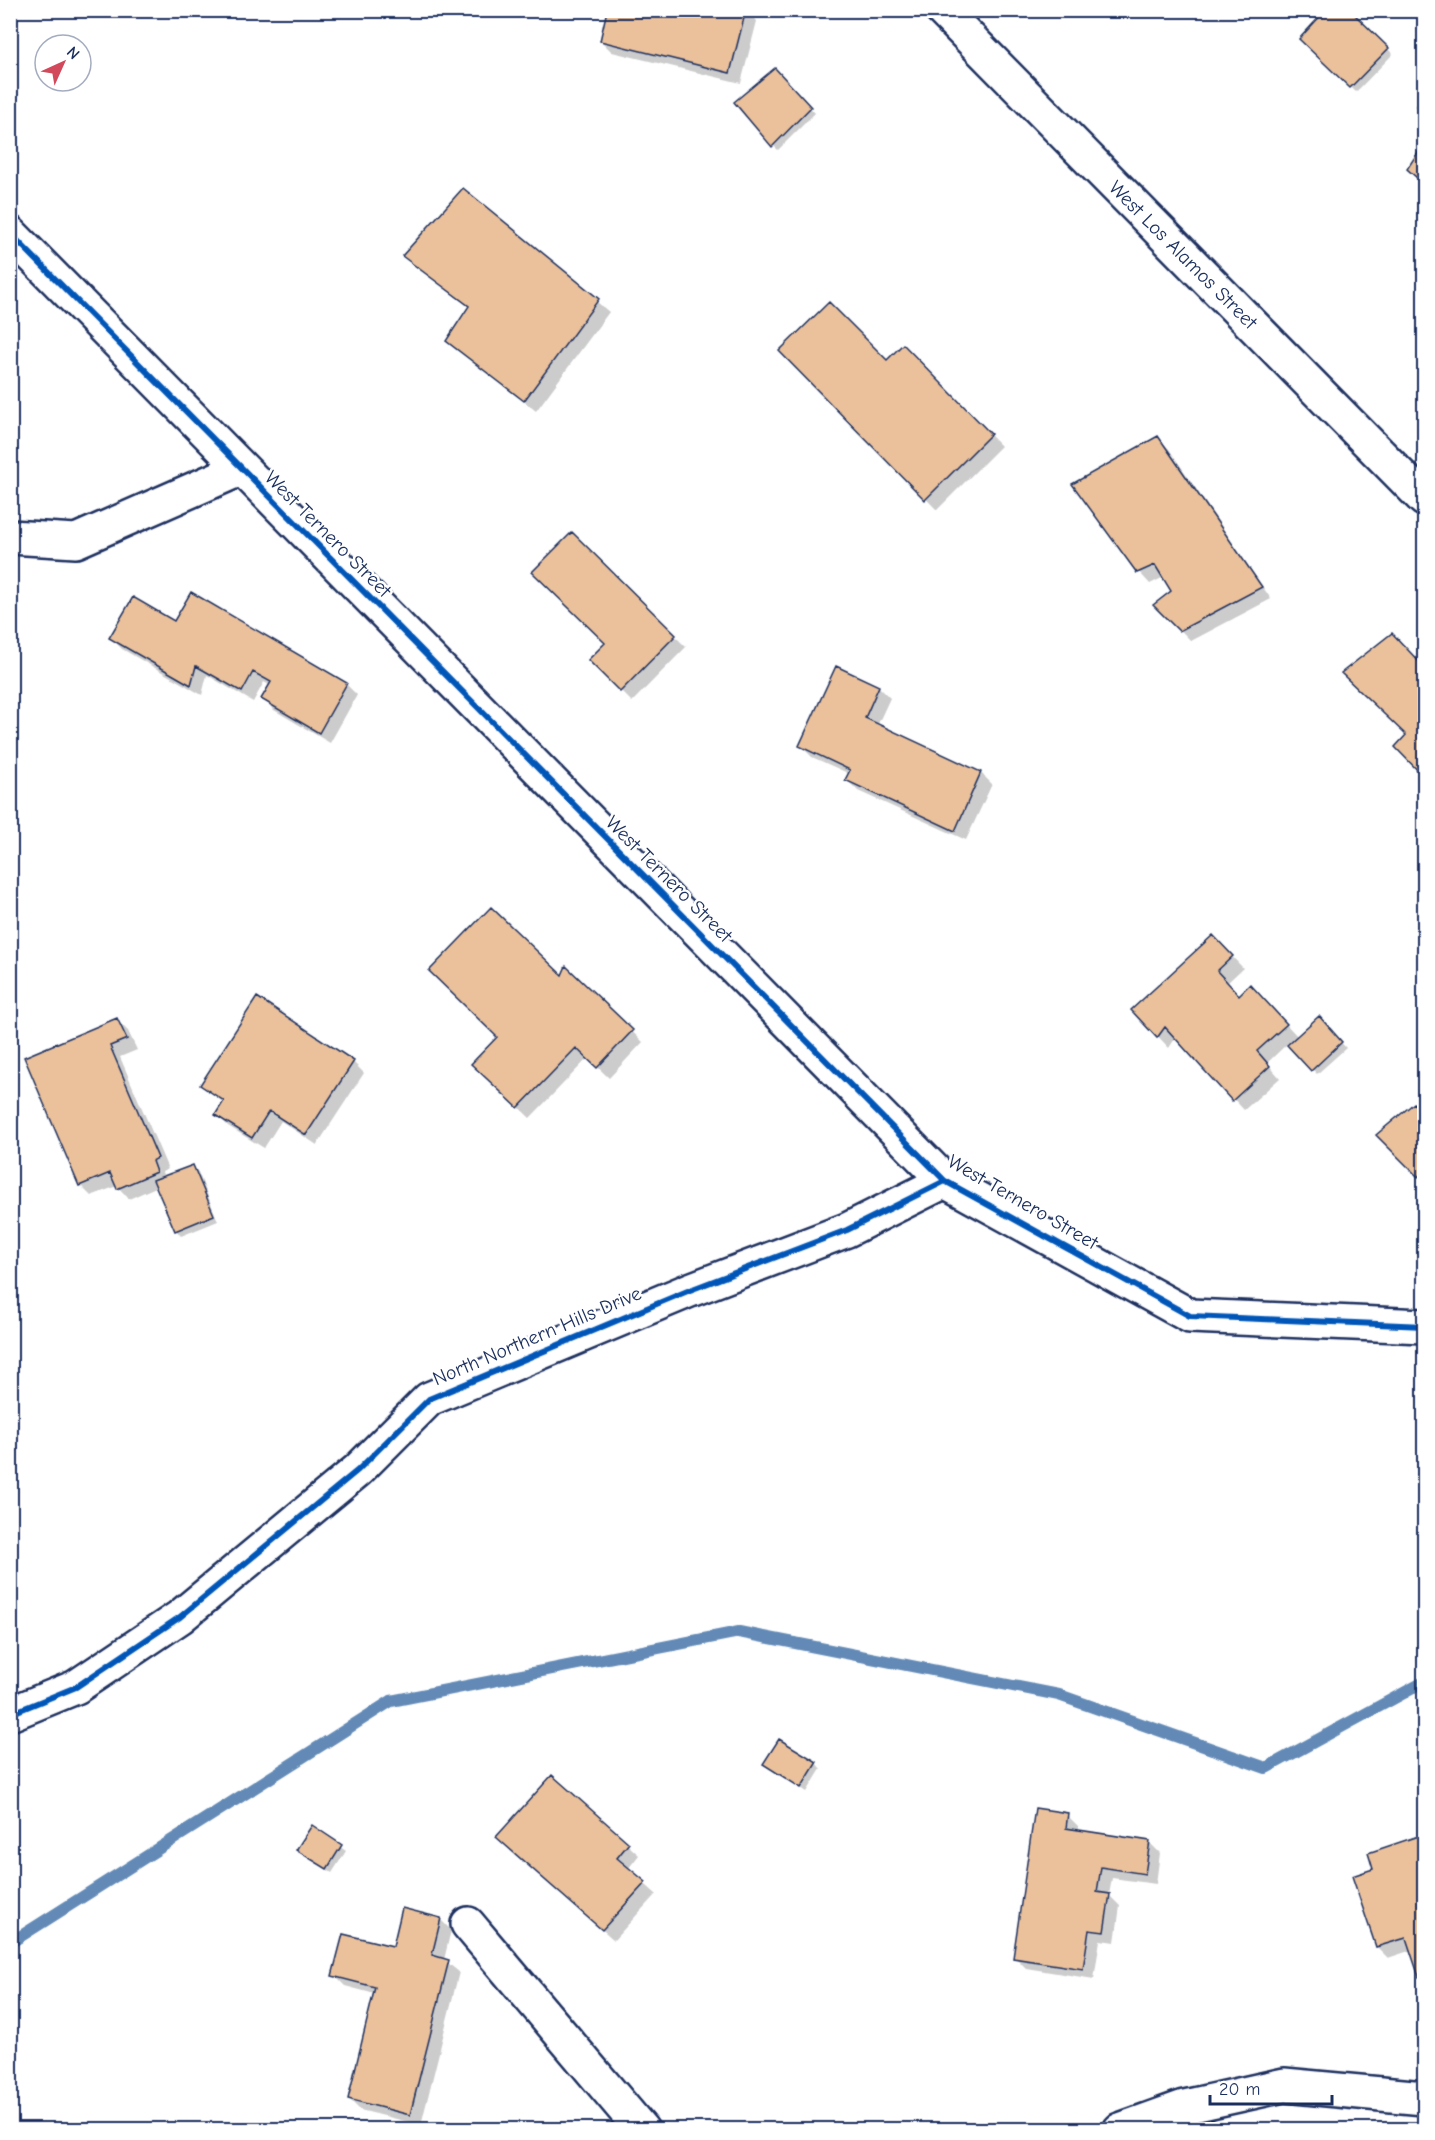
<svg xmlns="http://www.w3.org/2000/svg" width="1435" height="2140" font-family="'Comic Neue',sans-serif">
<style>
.shadow{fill:#0003}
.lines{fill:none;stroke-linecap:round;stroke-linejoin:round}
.stream{stroke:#638ab6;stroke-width:12}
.building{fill:#ebc19b;stroke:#1b2f5e;stroke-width:1.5}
.minor-casing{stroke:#1b2f5e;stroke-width:38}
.minor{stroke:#fff;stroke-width:33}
.cycleway-casing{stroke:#fff;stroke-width:10}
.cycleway{stroke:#0057b8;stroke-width:6}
.labels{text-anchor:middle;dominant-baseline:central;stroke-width:5;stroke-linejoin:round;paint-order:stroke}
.street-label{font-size:20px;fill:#1b2f5e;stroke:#fff}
</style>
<rect width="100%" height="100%" fill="#fff"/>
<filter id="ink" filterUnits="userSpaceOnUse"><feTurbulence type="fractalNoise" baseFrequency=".0167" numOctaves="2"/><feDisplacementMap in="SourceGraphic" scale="12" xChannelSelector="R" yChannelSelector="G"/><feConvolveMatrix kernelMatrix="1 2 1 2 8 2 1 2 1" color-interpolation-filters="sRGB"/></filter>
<g filter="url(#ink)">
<!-- shadow -->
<path class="shadow" d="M708 10H747L757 21 741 83 612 52 601 41 707 15Z
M1348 10 1393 54 1356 92 1301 39Z
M775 70 815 113 778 150 773 145Z
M1424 145V183L1409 168Z
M463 190 609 312 536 411 448 340 469 307 404 256Z
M903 346 1001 446 937 510 781 351 887 362Z
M1158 438 1169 449 1271 599 1191 641 1156 605 1173 591 1164 577 1150 584 1139 572 1074 485Z
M572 534 686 647 632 702 590 660 607 643Z
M192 594 346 684 357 695 330 743 274 710 263 699 271 686 264 682 253 702 207 675 202 695 122 649 111 638 175 623Z
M1392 635 1424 669V775L1397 747 1408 735Z
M837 668 879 687 890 698 877 726 981 773 992 784 966 840 858 791 847 780 850 774 812 757 801 746Z
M1224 948 1243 968 1227 983 1239 996 1261 997 1298 1037 1324 1023 1346 1048 1317 1074 1288 1043 1267 1063 1280 1078 1244 1110 1176 1037 1169 1048 1133 1010Z
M567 969 643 1042 609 1078 588 1058 530 1118 474 1064 562 978Z
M117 1020 128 1031 137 1050 120 1057 168 1169 162 1172 164 1178 193 1166 198 1172 218 1221 181 1236 176 1230 158 1186 129 1199 117 1186 91 1196 80 1185 26 1058Z
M353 1062 364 1073 317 1145 281 1121 264 1148 228 1126 217 1115 225 1104 202 1085Z
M1414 1105 1424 1117V1181L1378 1135Z
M764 1763H816L821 1769 807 1792Z
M552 1777 639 1855 628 1869 656 1894 614 1940 509 1848Z
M1067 1815 1078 1826V1831L1149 1842 1160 1853 1156 1884 1112 1878 1109 1895 1120 1906 1115 1942 1100 1940 1094 1979 1026 1968 1015 1957Z
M312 1827 346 1851 332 1873 298 1850Z
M1424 1836V1980L1420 1976 1412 1950 1388 1958 1377 1947 1354 1877 1375 1870 1370 1854Z
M440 1919 451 1930 444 1960 459 1972 421 2125 360 2110 349 2099 375 1994 345 1986 334 1975 394 1948Z"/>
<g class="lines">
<!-- stream -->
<path class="stream" d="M10 1943 391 1701 739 1632 1059 1695 1266 1768 1424 1682"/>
</g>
<!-- building -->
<path class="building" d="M607 10H694L706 13V10H746L730 73 600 41Z
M1326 10H1350L1389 48 1350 88 1299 39Z
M775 68 811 107 772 147 734 102Z
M1424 91V109L1417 106Z
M1424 143V184L1407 169Z
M463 188 599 299 524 401 446 341 469 306 402 256Z
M829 302 887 360 903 344 991 434 925 500 779 351Z
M1158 436 1262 587 1179 631 1153 605 1171 591 1155 565 1137 573 1072 484Z
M572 532 676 635 620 692 588 660 605 643 532 572Z
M191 592 347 683 319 733 261 699 271 682 253 672 242 692 196 666 191 685 109 638 133 597 174 621Z
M1392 633 1424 667V777L1395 747 1406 735 1341 673Z
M836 666 879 686 865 718 981 772 955 831 845 780 850 770 799 746Z
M491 907 562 975 566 966 633 1030 597 1068 576 1048 518 1108 471 1064 497 1037 429 971Z
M1213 935 1233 956 1217 971 1239 995 1250 984 1287 1024 1257 1051 1270 1066 1232 1101 1165 1027 1157 1038 1131 1010Z
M257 997 354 1061 306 1135 269 1111 252 1138 215 1115 224 1101 200 1085Z
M1319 1016 1342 1042 1311 1071 1287 1045Z
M117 1018 127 1039 110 1046 158 1158 152 1161 156 1172 117 1189 110 1173 79 1186 24 1057Z
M1414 1103 1424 1116V1170L1418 1177 1376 1135Z
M193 1165 214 1215 175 1231 153 1180Z
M779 1739 817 1762 801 1788 763 1764Z
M552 1775 629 1843 617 1858 646 1882 602 1930 496 1837Z
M1035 1808 1068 1813 1066 1828 1150 1841 1145 1874 1101 1867 1097 1892 1110 1894 1104 1932 1089 1930 1083 1969 1013 1958Z
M312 1825 342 1845 327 1869 296 1850Z
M1424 1834V1975L1419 1977 1406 1938 1376 1947 1352 1876 1373 1869 1368 1853Z
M402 1908 441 1918 432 1955 449 1960 410 2115 348 2099 375 1987 332 1976 343 1934 393 1946Z"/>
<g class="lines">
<defs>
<path id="minor" d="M942 10 1424 499
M10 233 945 1181 1190 1316 1424 1326
M10 537 76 541 240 469
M10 1714 76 1687 180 1617 358 1470 429 1399 690 1290 847 1230 945 1181
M468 1924 642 2130
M1120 2130 1184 2107 1284 2085 1424 2098"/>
</defs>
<!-- minor casing -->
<use href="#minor" class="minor-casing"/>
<!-- minor -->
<use href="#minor" class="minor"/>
<defs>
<path id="cycleway" d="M10 233 945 1181 1190 1316 1424 1326
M10 1714 76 1687 180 1617 358 1470 429 1399 690 1290 847 1230 945 1181"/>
</defs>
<!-- cycleway casing -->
<use href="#cycleway" class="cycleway-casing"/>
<!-- cycleway -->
<use href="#cycleway" class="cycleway"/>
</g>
</g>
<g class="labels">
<!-- street labels -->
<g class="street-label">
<text transform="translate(1183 255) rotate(45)">West Los Alamos Street</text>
<text transform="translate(328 534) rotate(45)">West Ternero Street</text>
<text transform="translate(669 879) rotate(45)">West Ternero Street</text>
<text transform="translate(1023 1202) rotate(30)">West Ternero Street</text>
<text transform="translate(537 1336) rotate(-23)">North Northern Hills Drive</text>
</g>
</g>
<!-- margin -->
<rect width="1435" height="2140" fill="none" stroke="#fff" stroke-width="36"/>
<rect x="18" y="18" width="1399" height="2104" fill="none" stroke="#1b2f5e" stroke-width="2" filter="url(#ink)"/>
<!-- north arrow -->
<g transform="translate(63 63) rotate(45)"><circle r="28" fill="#ffffff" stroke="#a4acbf" stroke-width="1.5"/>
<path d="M0-4.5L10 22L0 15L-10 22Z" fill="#d1495b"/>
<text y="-9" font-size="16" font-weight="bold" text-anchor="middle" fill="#1b2f5e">N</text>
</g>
<!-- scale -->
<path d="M1210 2095v9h122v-9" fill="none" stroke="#1b2f5e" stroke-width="3"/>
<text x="1219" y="2095" font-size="18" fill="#1b2f5e" stroke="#ffffff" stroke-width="4.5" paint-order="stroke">20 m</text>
</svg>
